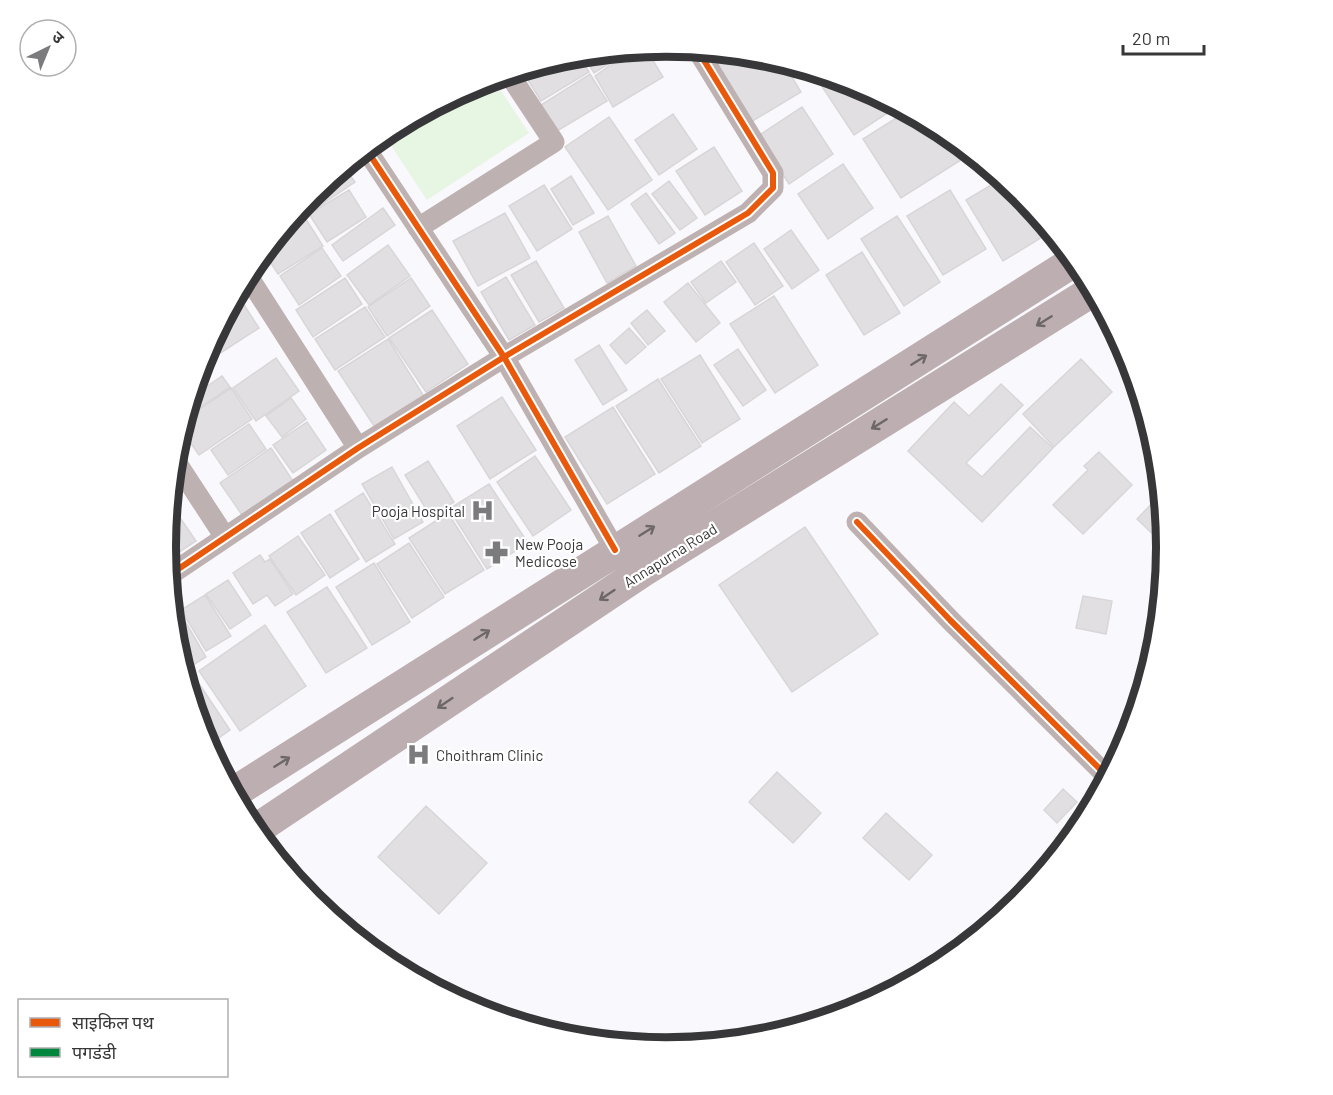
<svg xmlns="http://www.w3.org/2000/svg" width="1333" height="1095" font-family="Barlow,'Noto Sans Devanagari',sans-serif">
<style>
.green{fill:#e7f5e3}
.building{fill:#e1dfe1;stroke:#d8d6d8;stroke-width:1.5}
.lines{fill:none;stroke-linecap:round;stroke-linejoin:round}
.minor{stroke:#beb1b1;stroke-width:21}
.secondary{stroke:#bdafb1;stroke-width:32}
.quiet{stroke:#00873e;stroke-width:4.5;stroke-dasharray:9 4.5;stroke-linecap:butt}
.cycleway-casing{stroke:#fff;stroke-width:10}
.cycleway{stroke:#e8590c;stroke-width:6}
.oneway{stroke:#6d6769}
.labels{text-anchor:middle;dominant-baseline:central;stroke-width:4.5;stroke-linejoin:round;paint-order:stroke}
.poi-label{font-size:15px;fill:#373739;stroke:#fff;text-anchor:start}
.street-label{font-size:15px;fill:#373739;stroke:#fff}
.rim{fill:none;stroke:#373739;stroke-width:8}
</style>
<rect width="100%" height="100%" fill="#f9f8fc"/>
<!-- green -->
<path class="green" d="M493 79 529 133 427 200 384 135 388 131 475 85Z"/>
<!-- building -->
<path class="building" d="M646 49 663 77 613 107 595 76 632 50Z
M631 50 594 73 583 55Z
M732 53 765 56 783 62 801 92 751 122 715 63Z
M579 55 589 72 541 101 523 72 530 68 569 56Z
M590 74 607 101 557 131 541 105Z
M824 74 859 85 898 106 854 135 817 79Z
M802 107 833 154 789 184 758 136Z
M907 111 945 131 972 153 901 198 863 139Z
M673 114 697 149 659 175 635 140Z
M609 117 652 180 608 210 565 147Z
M714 147 742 191 705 215 676 171Z
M843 164 873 208 828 239 798 194Z
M344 167 355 182 309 213 303 204 312 193Z
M571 176 594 213 573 225 551 189Z
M1003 178 1021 193 1052 231 1003 261 966 200Z
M669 181 697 218 680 230 652 194Z
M544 185 572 229 537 251 509 206Z
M349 190 366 217 327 242 309 214Z
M950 190 986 249 943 275 907 216Z
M646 193 675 233 659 244 631 204Z
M383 208 395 225 343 261 332 245Z
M302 213 323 246 278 274 264 252 289 222Z
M505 213 530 258 478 286 453 241Z
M608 216 636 266 607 283 579 232Z
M897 216 940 282 904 306 861 239Z
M791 230 819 270 792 289 764 249Z
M754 243 783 286 755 305 726 262Z
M388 245 410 276 369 305 347 275Z
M322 248 341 276 299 305 280 276Z
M862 252 900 313 864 335 826 275Z
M536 261 564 308 539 322 511 275Z
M721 261 736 282 706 303 691 282Z
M506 277 535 325 509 340 481 292Z
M345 278 362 304 313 337 296 310Z
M411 278 430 306 387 336 368 307Z
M688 283 720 323 696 342 664 302Z
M237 294 259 328 213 358 207 349Z
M774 296 818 365 775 393 730 324Z
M365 307 385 337 335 370 315 339Z
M432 310 468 364 426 392 389 338Z
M647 310 665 331 648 345 631 323Z
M629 328 646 347 626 364 610 345Z
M388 339 425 398 376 429 338 371Z
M599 345 627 390 603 405 575 360Z
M738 349 766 390 743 406 714 365Z
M700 355 740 419 702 443 661 379Z
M276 358 299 391 256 421 233 388Z
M1081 359 1112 392 1054 447 1023 414Z
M222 376 230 387 185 418 195 385 200 391Z
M658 379 701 446 659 473 616 406Z
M1001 384 1023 405 966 463 982 477 1030 427 1053 448 982 522 908 451 954 402 969 416Z
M231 388 252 419 199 455 181 429 184 419Z
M502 397 536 450 490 479 457 426Z
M291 398 306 419 282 437 266 416Z
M613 407 655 474 607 504 565 437Z
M307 422 326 450 293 473 273 445Z
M249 424 266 449 228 475 211 450Z
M271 448 293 481 242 515 220 483Z
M1099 452 1132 485 1083 534 1053 505 1088 470 1084 466Z
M535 456 571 510 533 536 497 482Z
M428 461 454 502 431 517 405 475Z
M392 467 423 522 394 539 362 484Z
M489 484 528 543 487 569 449 509Z
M363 493 395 544 366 562 335 511Z
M1162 493 1166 536 1161 542 1137 519Z
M170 503 196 541 167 560 166 547Z
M448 513 484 570 445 594 409 538Z
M330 514 359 559 330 578 301 533Z
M805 527 878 634 792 692 719 585Z
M298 536 325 575 296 595 269 556Z
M409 543 444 597 412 618 377 564Z
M260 555 265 562 270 559 293 594 275 606 267 595 253 604 233 573Z
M374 563 410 622 372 645 336 587Z
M228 580 251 615 230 629 206 594Z
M327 587 367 648 326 673 287 612Z
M205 595 231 636 206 651 181 610Z
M1083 596 1112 601 1106 634 1076 628Z
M179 611 206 657 183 671 175 645 172 615Z
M265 625 306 686 240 731 199 671Z
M196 679 230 730 207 746 204 739 187 685Z
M1142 698 1136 716 1130 710Z
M777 772 821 813 793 843 749 802Z
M1063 789 1077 802 1057 823 1044 810Z
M426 806 487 863 439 914 378 857Z
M886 813 932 855 909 880 863 838Z"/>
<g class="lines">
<!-- minor -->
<path class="minor" d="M366 149 504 357 615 550
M418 228 554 142 509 74
M247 275 358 448
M174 459 225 537
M857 522 950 620 1109 778
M168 576 358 448 504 357 748 213 773 188V173L697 49"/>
<!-- secondary -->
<path class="secondary" d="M233 793 1076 260
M254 831 643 571 1094 290"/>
<!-- quiet -->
<path class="quiet" d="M1089 814C1091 806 1091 798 1100 794"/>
<defs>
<path id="cycleway" d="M366 149 504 357 615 550
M857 522 950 620 1109 778
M168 576 358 448 504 357 748 213 773 188V173L697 49"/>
</defs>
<!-- cycleway casing -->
<use href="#cycleway" class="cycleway-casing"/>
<!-- cycleway -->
<use href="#cycleway" class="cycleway"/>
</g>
<!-- one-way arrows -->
<defs><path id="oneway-shaft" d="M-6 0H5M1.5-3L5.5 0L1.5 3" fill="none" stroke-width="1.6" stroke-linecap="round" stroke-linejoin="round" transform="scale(1.5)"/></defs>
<g class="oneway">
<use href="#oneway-shaft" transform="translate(1044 321) rotate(148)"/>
<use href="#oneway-shaft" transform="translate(919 360) rotate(-32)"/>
<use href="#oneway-shaft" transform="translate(879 424) rotate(148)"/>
<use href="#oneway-shaft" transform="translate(647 531) rotate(-32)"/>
<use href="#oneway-shaft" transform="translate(607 595) rotate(146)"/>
<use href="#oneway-shaft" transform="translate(482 635) rotate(-32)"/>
<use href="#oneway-shaft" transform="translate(445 703) rotate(146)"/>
<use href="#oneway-shaft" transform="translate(282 762) rotate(-32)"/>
</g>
<!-- icons -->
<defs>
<symbol id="hospital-bare" viewBox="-9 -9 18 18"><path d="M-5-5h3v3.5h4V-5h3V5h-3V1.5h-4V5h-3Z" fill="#7b7b7d" stroke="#fff" stroke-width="2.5" paint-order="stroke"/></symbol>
<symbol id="pharmacy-bare" viewBox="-9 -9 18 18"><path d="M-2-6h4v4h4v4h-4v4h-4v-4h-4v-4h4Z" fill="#7b7b7d" stroke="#fff" stroke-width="2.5" paint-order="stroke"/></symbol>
</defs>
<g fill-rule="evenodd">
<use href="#hospital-bare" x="466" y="494" width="33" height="33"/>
<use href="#pharmacy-bare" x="480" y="536" width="33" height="33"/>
<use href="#hospital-bare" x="402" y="738" width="33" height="33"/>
</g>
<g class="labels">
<!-- poi labels -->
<g class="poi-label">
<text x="465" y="511" text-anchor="end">Pooja Hospital</text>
<text x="515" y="544">New Pooja<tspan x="515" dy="17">Medicose</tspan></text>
<text x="436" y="755">Choithram Clinic</text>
</g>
<!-- street labels -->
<g class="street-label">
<text transform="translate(670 555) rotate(-32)">Annapurna Road</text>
</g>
</g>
<!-- crop -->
<path d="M0 0H1333V1095H0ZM176 547a490 490 0 1 1 980 0a490 490 0 1 1-980 0Z" fill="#fff" fill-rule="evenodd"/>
<path class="rim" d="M176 547a490 490 0 1 1 980 0a490 490 0 1 1-980 0Z"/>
<!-- legend -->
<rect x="18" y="999" width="210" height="78" fill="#ffffff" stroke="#afafb0" stroke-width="1.5"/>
<rect x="30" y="1018" width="30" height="9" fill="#e8590c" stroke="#afafb0" stroke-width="1.5"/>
<text x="72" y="1029" font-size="18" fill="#373739">साइकिल पथ</text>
<rect x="30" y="1048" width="30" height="9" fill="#00873e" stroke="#afafb0" stroke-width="1.5"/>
<text x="72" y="1059" font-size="18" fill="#373739">पगडंडी</text>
<!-- north arrow -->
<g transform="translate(48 48) rotate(43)"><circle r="28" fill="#ffffff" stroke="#afafb0" stroke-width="1.5"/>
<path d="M0-4.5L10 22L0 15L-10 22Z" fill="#7b7b7d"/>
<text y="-9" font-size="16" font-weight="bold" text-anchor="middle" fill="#373739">उ</text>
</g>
<!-- scale -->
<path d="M1123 45v9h81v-9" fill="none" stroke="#373739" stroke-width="3"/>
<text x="1132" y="45" font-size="18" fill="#373739" stroke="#ffffff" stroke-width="4.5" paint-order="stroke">20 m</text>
</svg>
